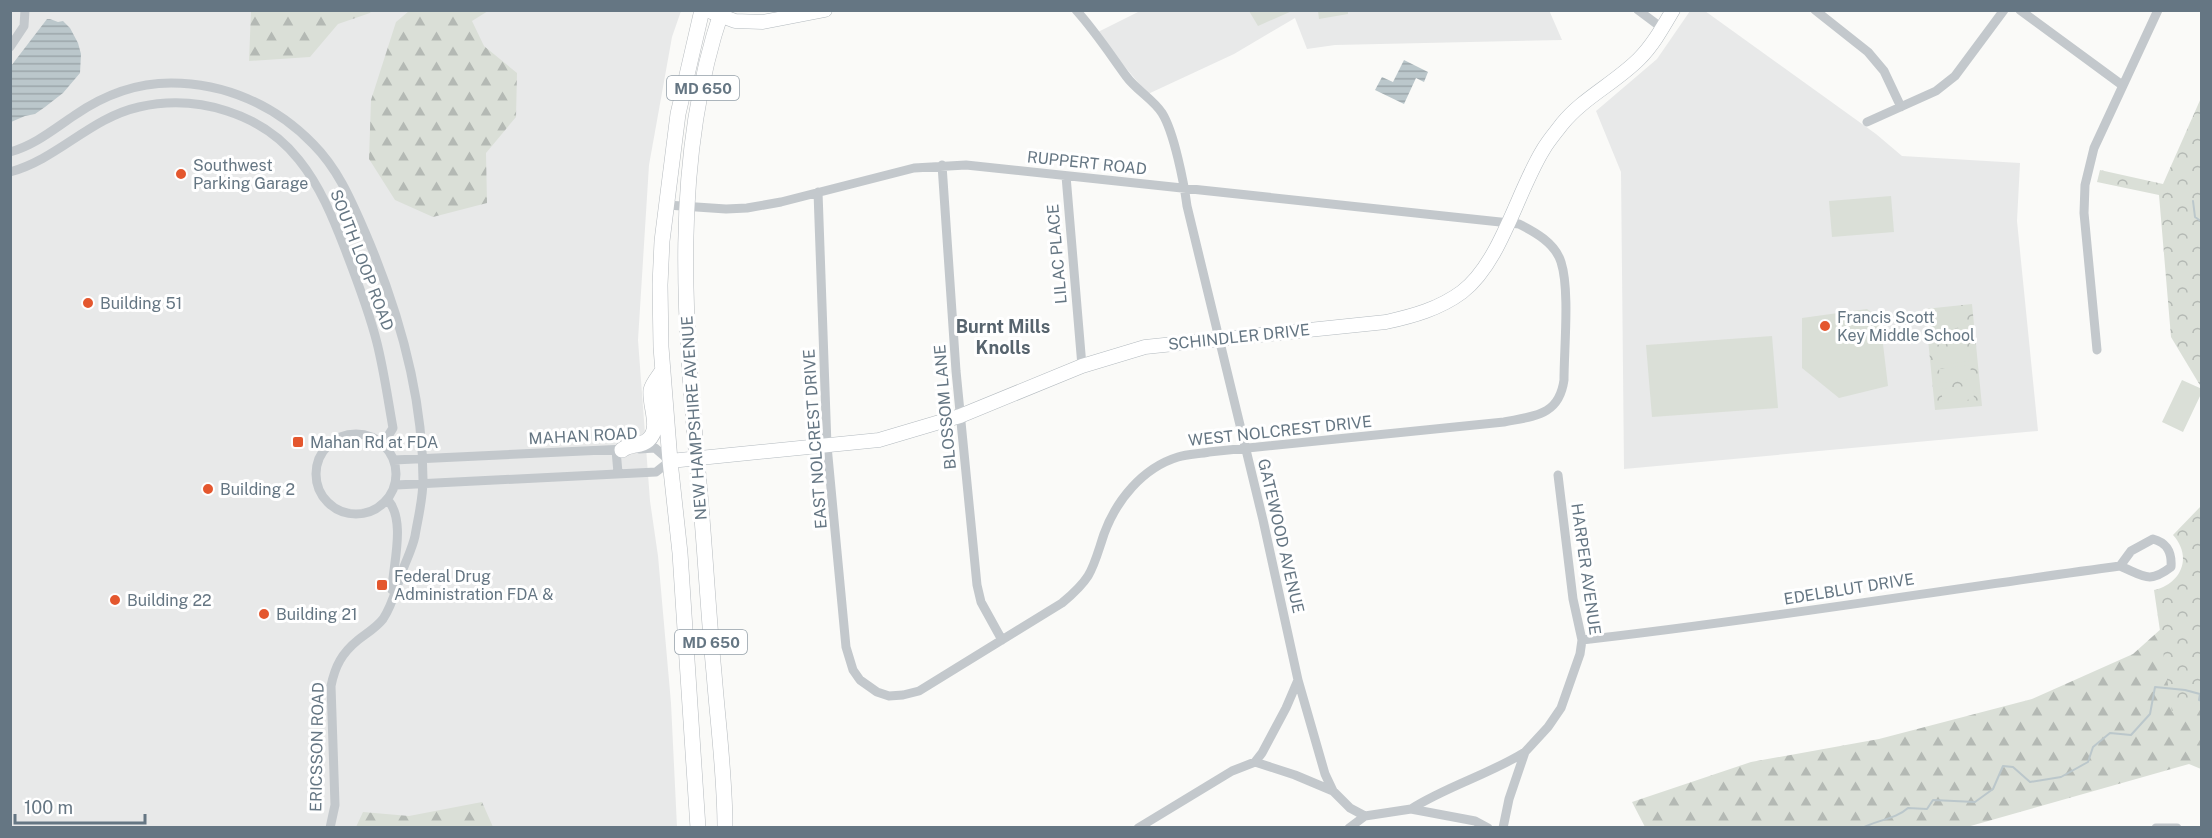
<svg xmlns="http://www.w3.org/2000/svg" width="2212" height="838" font-family="'Public Sans',sans-serif">
<style>
.built{fill:#e8e9e9}
.grass{fill:url(#grass-tufts)}
.forest{fill:url(#forest-firs)}
.park{fill:url(#park-crowns)}
.pitch{fill:#dadfd7}
.water{fill:url(#water-rules)}
.lines{fill:none;stroke-linecap:round;stroke-linejoin:round}
.stream{stroke:#bbc7cb;stroke-width:2}
.secondary-casing{stroke:#b3babf;stroke-width:15}
.primary-casing{stroke:#b5babe;stroke-width:16}
.street{stroke:#c3c8cc;stroke-width:9}
.secondary{stroke:#fff;stroke-width:14}
.primary{stroke:#fff;stroke-width:15}
.poi-dot{fill:#e4572e;stroke:#fff;stroke-width:2}
.labels{text-anchor:middle;dominant-baseline:central;stroke-width:6;stroke-linejoin:round;paint-order:stroke}
.shield{fill:#fff;stroke:#939fa8;stroke-width:1.5}
.shield-label{font-size:15px;font-weight:bold;fill:#657683}
.street-label{font-size:16px;fill:#657683;stroke:#fff}
.poi-label{font-size:16px;fill:#657683;stroke:#fff;text-anchor:start}
.neighbourhood-label{font-size:18px;font-weight:bold;fill:#57646e;stroke:#fff}
</style>
<defs>
<pattern id="grass-tufts" width="24" height="20" patternUnits="userSpaceOnUse" patternTransform="scale(1.5)"><rect width="24" height="20" fill="#dadfd7"/><path d="M3 7l-1-3M5 7V3M7 7l1-3M15 17l-1-3M17 17v-4M19 17l1-3" fill="none" stroke="#b4b9b4"/></pattern>
<pattern id="forest-firs" width="22" height="20" patternUnits="userSpaceOnUse" patternTransform="scale(1.5)"><rect width="22" height="20" fill="#dadfd7"/><path d="M5 1l3.5 6h-7zM16 11l3.5 6h-7z" fill="#b4b9b4"/></pattern>
<pattern id="park-crowns" width="20" height="18" patternUnits="userSpaceOnUse" patternTransform="scale(1.5)"><rect width="20" height="18" fill="#dadfd7"/><path d="M2 6a3 3 0 1 1 6 0M12 15a3 3 0 1 1 6 0" fill="none" stroke="#b4b9b4"/></pattern>
<pattern id="water-rules" width="6" height="5" patternUnits="userSpaceOnUse" patternTransform="scale(1.5)"><rect width="6" height="5" fill="#bbc7cb"/><path d="M0 2.5h6" fill="none" stroke="#9ca6aa"/></pattern>
</defs>
<rect width="100%" height="100%" fill="#fafaf8"/>
<!-- built -->
<path class="built" d="M1549 10 1562 40 1335 45 1307 49 1295 18 1234 54 1148 94 1096 33 1140 11Z
M10 11H681L672 37 649 165 638 340 650 501 658 556 671 703 677 827H11Z
M1690 11H1705L1876 134 1902 156 2020 163 2017 221 2038 431 1624 469 1621 172 1596 111 1657 59Z"/>
<!-- grass -->
<path class="grass" d="M1249 11H1292L1258 26Z"/>
<!-- forest -->
<path class="forest" d="M251 11V10L371 11 370 13 338 24 310 57 249 61Z
M409 11H488L472 21 484 46 517 73 516 117 486 153 487 203 433 217 395 200 369 159 371 100 396 22Z
M2201 593V769L2189 764 1967 827H1645L1632 802 1751 762 1879 739 2032 699 2133 654Z
M482 802 493 827H356L363 812 409 816Z"/>
<!-- park -->
<path class="park" d="M2201 98 2202 387H2201L2171 337 2159 195 2097 182 2100 170 2163 184Z
M1972 304 1982 406 1935 410 1925 309Z
M2201 506V704L2172 712 2154 590C2181 584 2193 557 2173 535Z"/>
<!-- pitch -->
<path class="pitch" d="M1318 11H1348V14L1319 19Z
M1891 196 1894 232 1832 237 1829 201Z
M1867 309 1880 319 1888 386 1839 398 1802 368V318Z
M1965 309 1966 323 1935 326 1933 312Z
M1967 327 1969 342 1937 345 1936 331Z
M1772 336 1778 408 1652 417 1646 345Z
M1969 347 1970 361 1939 365 1937 350Z
M1970 365 1972 379 1941 383 1939 369Z
M2182 380 2202 389 2201 394 2183 432 2162 422Z
M1973 385 1974 399 1943 403 1941 389Z"/>
<!-- water -->
<path class="water" d="M47 19H50L58 22 63 21 70 28 78 43 81 54 80 73 63 93 45 107 35 114 25 116 11 122V66Z
M1404 60 1428 72 1424 82 1416 78 1404 104 1375 90 1382 77 1393 82Z"/>
<g class="lines">
<!-- stream -->
<path class="stream" d="M2193 201 2195 217 2202 222
M1862 828C1877 820 1896 819 1908 808L1927 809 1933 800 1975 802 1993 789 2003 766 2013 767 2030 782 2061 777 2088 762 2093 747 2110 733 2131 735 2150 714 2155 687 2185 690 2200 694 2199 700 2202 701"/>
<defs>
<path id="secondary" d="M706 10 735 21 763 22 825 10
M670 461 879 440 960 416 1082 366 1145 347 1386 322C1413 316 1439 309 1462 292 1501 262 1517 192 1543 150 1548 141 1556 132 1562 124 1583 98 1615 83 1639 59 1653 45 1663 27 1673 10"/>
<path id="primary" d="M722 10C670 163 685 326 699 483 705 547 708 610 714 673 718 724 725 776 725 828
M622 450C630 443 640 447 648 440 662 429 649 405 651 390 652 384 659 376 663 370
M698 828 680 553 670 461 661 347 660 285 662 241 678 114 702 10"/>
</defs>
<!-- secondary casing -->
<use href="#secondary" class="secondary-casing"/>
<!-- primary casing -->
<use href="#primary" class="primary-casing"/>
<!-- street -->
<path class="street" d="M1076 10C1095 31 1110 54 1126 76 1136 90 1153 99 1162 113 1174 132 1184 183 1187 206L1263 520 1298 680 1325 774 1333 791
M1638 10 1662 28
M1815 10 1868 52 1884 71 1901 107
M2020 10 2122 85
M10 47 24 26 25 10
M1867 122 1936 91 1955 76 2004 10
M10 152C35 145 54 129 75 115 104 95 135 83 171 83 225 83 275 105 313 144 338 169 351 200 365 232 398 309 423 395 423 480 423 499 418 518 415 536 412 550 405 562 401 575 396 589 392 606 383 619 377 627 367 633 358 640 342 653 335 666 331 686L335 805 330 828
M942 165 956 371 977 585 981 602 1002 640
M10 172C58 159 90 118 139 107 197 94 262 113 299 160 320 186 333 218 345 249 357 280 369 311 377 343 384 371 388 400 393 428L383 444
M1066 176 1082 366
M667 205 726 209 747 208 781 202 914 168 966 165 1519 224C1535 232 1555 243 1561 262 1570 290 1564 348 1564 380 1559 416 1534 416 1504 422L1209 452C1199 454 1188 454 1178 457 1142 468 1116 501 1104 534 1092 570 1093 577 1062 603L919 691 903 695 889 696 877 692 860 680 853 670 846 647 827 446 818 192
M2097 350 2084 213 2085 185 2094 148 2158 10
M316 474a40 40 0 1 1 80 0a40 40 0 1 1-80 0Z
M616 450 618 473
M394 460 626 449
M396 485 656 472 670 461 655 448 639 449
M388 500C406 521 393 564 392 590
M1582 640C1762 620 1941 590 2120 566L2131 551 2153 539C2168 543 2172 553 2171 567 2149 584 2144 576 2120 566
M1255 762 1262 753 1286 708 1298 680
M1411 809C1447 786 1488 775 1525 752
M1138 828 1232 771 1255 762 1295 775 1333 791 1350 808 1365 816 1411 809 1475 821 1488 828
M1349 828 1365 816
M1503 828 1509 799 1525 752 1548 727 1561 708 1580 654 1582 640 1573 599 1558 475
M2156 828H2177"/>
<!-- secondary -->
<use href="#secondary" class="secondary"/>
<!-- primary -->
<use href="#primary" class="primary"/>
</g>
<!-- markers -->
<g class="poi-dot">
<circle cx="181" cy="174" r="6"/>
<circle cx="88" cy="303" r="6"/>
<circle cx="1825" cy="326" r="6"/>
<rect x="292" y="436" width="12" height="12" rx="3"/>
<circle cx="208" cy="489" r="6"/>
<rect x="376" y="579" width="12" height="12" rx="3"/>
<circle cx="115" cy="600" r="6"/>
<circle cx="264" cy="614" r="6"/>
</g>
<g class="labels">
<!-- shield labels -->
<g class="shield">
<rect x="667" y="76" width="72" height="24" rx="4.5"/>
<rect x="675" y="630" width="72" height="24" rx="4.5"/>
</g>
<g class="shield-label">
<text x="703" y="88">MD 650</text>
<text x="711" y="642">MD 650</text>
</g>
<!-- street labels -->
<g class="street-label">
<text transform="translate(1087 163) rotate(6)">RUPPERT ROAD</text>
<text transform="translate(1057 254) rotate(-95)">LILAC PLACE</text>
<text transform="translate(362 260) rotate(69)">SOUTH LOOP ROAD</text>
<text transform="translate(1239 337) rotate(-6)">SCHINDLER DRIVE</text>
<text transform="translate(945 407) rotate(-95)">BLOSSOM LANE</text>
<text transform="translate(694 418) rotate(-94)">NEW HAMPSHIRE AVENUE</text>
<text transform="translate(1280 431) rotate(-6)">WEST NOLCREST DRIVE</text>
<text transform="translate(583 436) rotate(-3)">MAHAN ROAD</text>
<text transform="translate(815 439) rotate(-94)">EAST NOLCREST DRIVE</text>
<text transform="translate(1281 536) rotate(77)">GATEWOOD AVENUE</text>
<text transform="translate(1586 569) rotate(82)">HARPER AVENUE</text>
<text transform="translate(1849 589) rotate(-9)">EDELBLUT DRIVE</text>
<text transform="translate(317 747) rotate(-89)">ERICSSON ROAD</text>
</g>
<!-- poi labels -->
<g class="poi-label">
<text x="193" y="165">Southwest<tspan x="193" dy="18">Parking Garage</tspan></text>
<text x="100" y="303">Building 51</text>
<text x="1837" y="317">Francis Scott<tspan x="1837" dy="18">Key Middle School</tspan></text>
<text x="310" y="442">Mahan Rd at FDA</text>
<text x="220" y="489">Building 2</text>
<text x="394" y="576">Federal Drug<tspan x="394" dy="18">Administration FDA &amp;</tspan></text>
<text x="127" y="600">Building 22</text>
<text x="276" y="614">Building 21</text>
</g>
<!-- neighbourhood labels -->
<g class="neighbourhood-label">
<text x="1003" y="326">Burnt Mills<tspan x="1003" dy="21">Knolls</tspan></text>
</g>
</g>
<!-- border -->
<rect width="2212" height="838" fill="none" stroke="#657683" stroke-width="24"/>
<!-- scale -->
<path d="M15 814v9h130v-9" fill="none" stroke="#657683" stroke-width="3"/>
<text x="24" y="814" font-size="18" fill="#657683" stroke="#ffffff" stroke-width="4.5" paint-order="stroke">100 m</text>
</svg>
